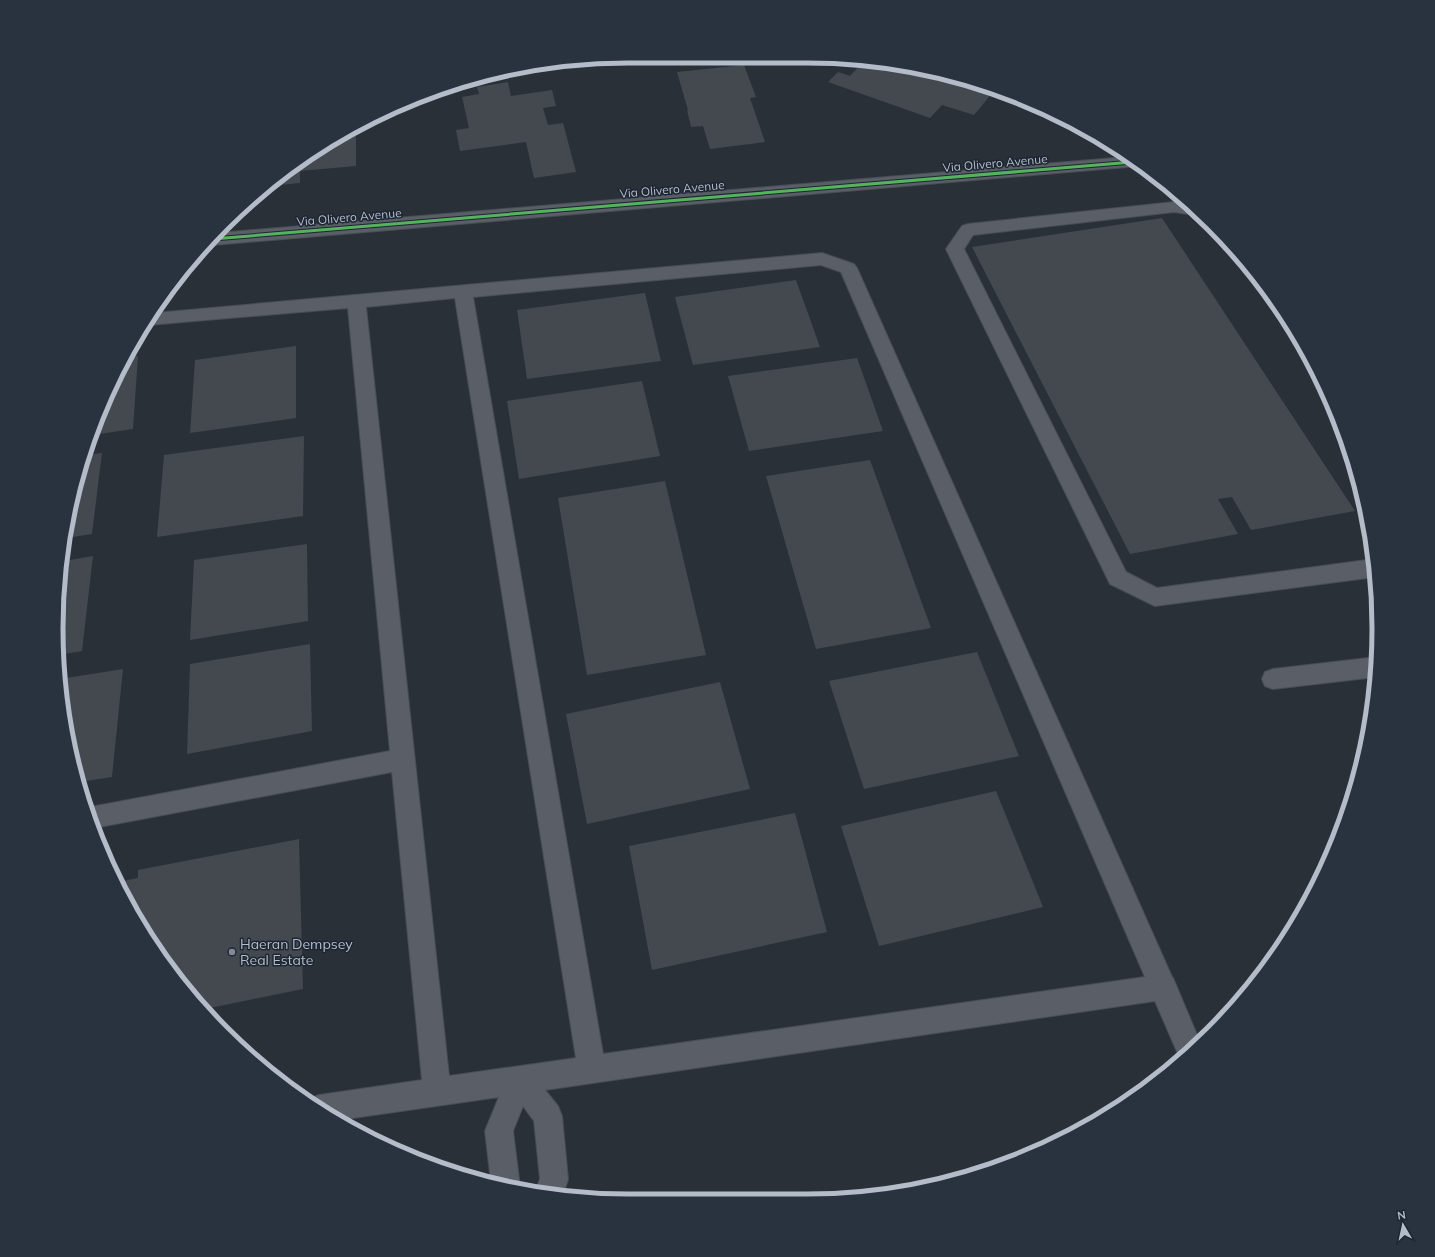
<svg xmlns="http://www.w3.org/2000/svg" width="1435" height="1257" font-family="Mulish,sans-serif">
<style>
.building{fill:#444950}
.lines{fill:none;stroke-linecap:round;stroke-linejoin:round}
.service-casing{stroke:#484c53;stroke-width:2}
.minor-casing{stroke:#484c53;stroke-width:2}
.service{fill:#5a5e66;fill-rule:evenodd}
.minor{fill:#5a5e66;fill-rule:evenodd}
.cycleway-casing{stroke:#1d2633;stroke-width:5}
.cycleway{stroke:#56b35d;stroke-width:3}
.poi-dot{fill:#848b96;stroke:#1d2633;stroke-width:1.5}
.labels{text-anchor:middle;dominant-baseline:central;stroke-width:3;stroke-linejoin:round;paint-order:stroke}
.far-street-label{font-size:12px;fill:#b4bcc9;stroke:#1d2633}
.poi-label{font-size:14px;fill:#b4bcc9;stroke:#1d2633;text-anchor:start}
.rim{fill:none;stroke:#b4bcc9;stroke-width:5}
</style>
<rect width="100%" height="100%" fill="#2a3038"/>
<!-- building -->
<path class="building" d="M864 61H880L938 81 943 75 993 92 974 115 942 105 930 118 828 82 838 72 850 76Z
M744 65 756 97 750 98 765 142 710 149 703 126 691 127 687 110H688L677 72Z
M508 82 511 96 552 90 556 106 543 108 548 125 563 123 576 172 534 178 526 142 460 151 456 130 469 128 462 97 479 94 477 87Z
M351 131H356V166L300 171V183L269 186Z
M1162 218 1355 511 1251 530 1232 497 1218 499 1238 534 1130 554 972 247Z
M796 280 820 347 693 365 675 297Z
M645 293 661 361 527 379 517 310Z
M296 346V418L190 433 195 360Z
M138 356 133 429 92 435 100 409 130 357Z
M857 358 883 431 749 451 728 376Z
M642 381 660 456 519 479 507 401Z
M304 436 303 516 157 537 164 455Z
M102 453 92 534 66 538 67 517 86 455Z
M870 460 931 628 816 649 766 476Z
M665 481 706 655 587 675 558 498Z
M307 544 308 621 190 640 194 560Z
M93 556 82 651 58 655 64 561Z
M310 644 312 731 187 754 190 664Z
M977 652 1019 756 864 789 829 681Z
M123 669 112 777 80 782 60 679Z
M720 682 750 789 587 824 566 714Z
M996 791 1043 907 879 946 841 826Z
M795 813 827 932 652 970 629 846Z
M299 839 303 989 205 1009 133 915 118 882 138 878V870Z"/>
<g class="lines">
<defs>
<path id="service" d="M1174 202 1189 204 1199 214 1195 215 1174 212 973 235 964 249 1126 572 1157 588 1374 559 1375 577 1155 606 1110 584 946 249 962 226 968 224Z
M822 253 854 264 857 268 1172 977 1173 978 1200 1042 1181 1061 1155 1001 545 1090 558 1106 562 1116 568 1179 563 1195 535 1192 540 1179 534 1121 523 1106 513 1131 520 1187 519 1190 491 1182 485 1131 499 1097 339 1120 311 1105 308 1102 309 1099 319 1095 422 1080 392 772 94 828 85 808 390 751 348 308 148 325 155 313ZM821 265 841 272 1145 977 603 1054 473 297ZM455 298 576 1058 449 1076 366 307Z
M1377 657 1376 677 1273 689 1265 686 1262 679 1265 672 1273 669Z"/>
<path id="minor" d="M1127 157 1139 166 213 245 209 243 218 233Z"/>
</defs>
<!-- service casing -->
<use href="#service" class="service-casing"/>
<!-- minor casing -->
<use href="#minor" class="minor-casing"/>
<!-- service -->
<use href="#service" class="service"/>
<!-- minor -->
<use href="#minor" class="minor"/>
<defs>
<path id="cycleway" d="M213 239 1133 162"/>
</defs>
<!-- cycleway casing -->
<use href="#cycleway" class="cycleway-casing"/>
<!-- cycleway -->
<use href="#cycleway" class="cycleway"/>
</g>
<!-- markers -->
<circle class="poi-dot" cx="232" cy="952" r="4"/>
<g class="labels">
<!-- far-street labels -->
<g class="far-street-label">
<text transform="translate(995 163) rotate(-5)">Via Olivero Avenue</text>
<text transform="translate(672 189) rotate(-5)">Via Olivero Avenue</text>
<text transform="translate(349 217) rotate(-5)">Via Olivero Avenue</text>
</g>
<!-- poi labels -->
<g class="poi-label">
<text x="240" y="944">Haeran Dempsey<tspan x="240" dy="16">Real Estate</tspan></text>
</g>
</g>
<!-- crop -->
<path d="M0 0H1435V1257H0ZM628 63H807A565 565 0 0 1 1372 628V629A565 565 0 0 1 807 1194H628A565 565 0 0 1 63 629V628A565 565 0 0 1 628 63Z" fill="#29323f" fill-rule="evenodd"/>
<path class="rim" d="M628 63H807A565 565 0 0 1 1372 628V629A565 565 0 0 1 807 1194H628A565 565 0 0 1 63 629V628A565 565 0 0 1 628 63Z"/>
<!-- north arrow -->
<g transform="translate(1403 1225) rotate(351)" stroke="#1d2633" stroke-width="3" paint-order="stroke">
<path d="M0-3L7 15L0 10L-7 15Z" fill="#b4bcc9"/>
<text y="-6" font-size="11" font-weight="bold" text-anchor="middle" fill="#b4bcc9">N</text>
</g>
</svg>
